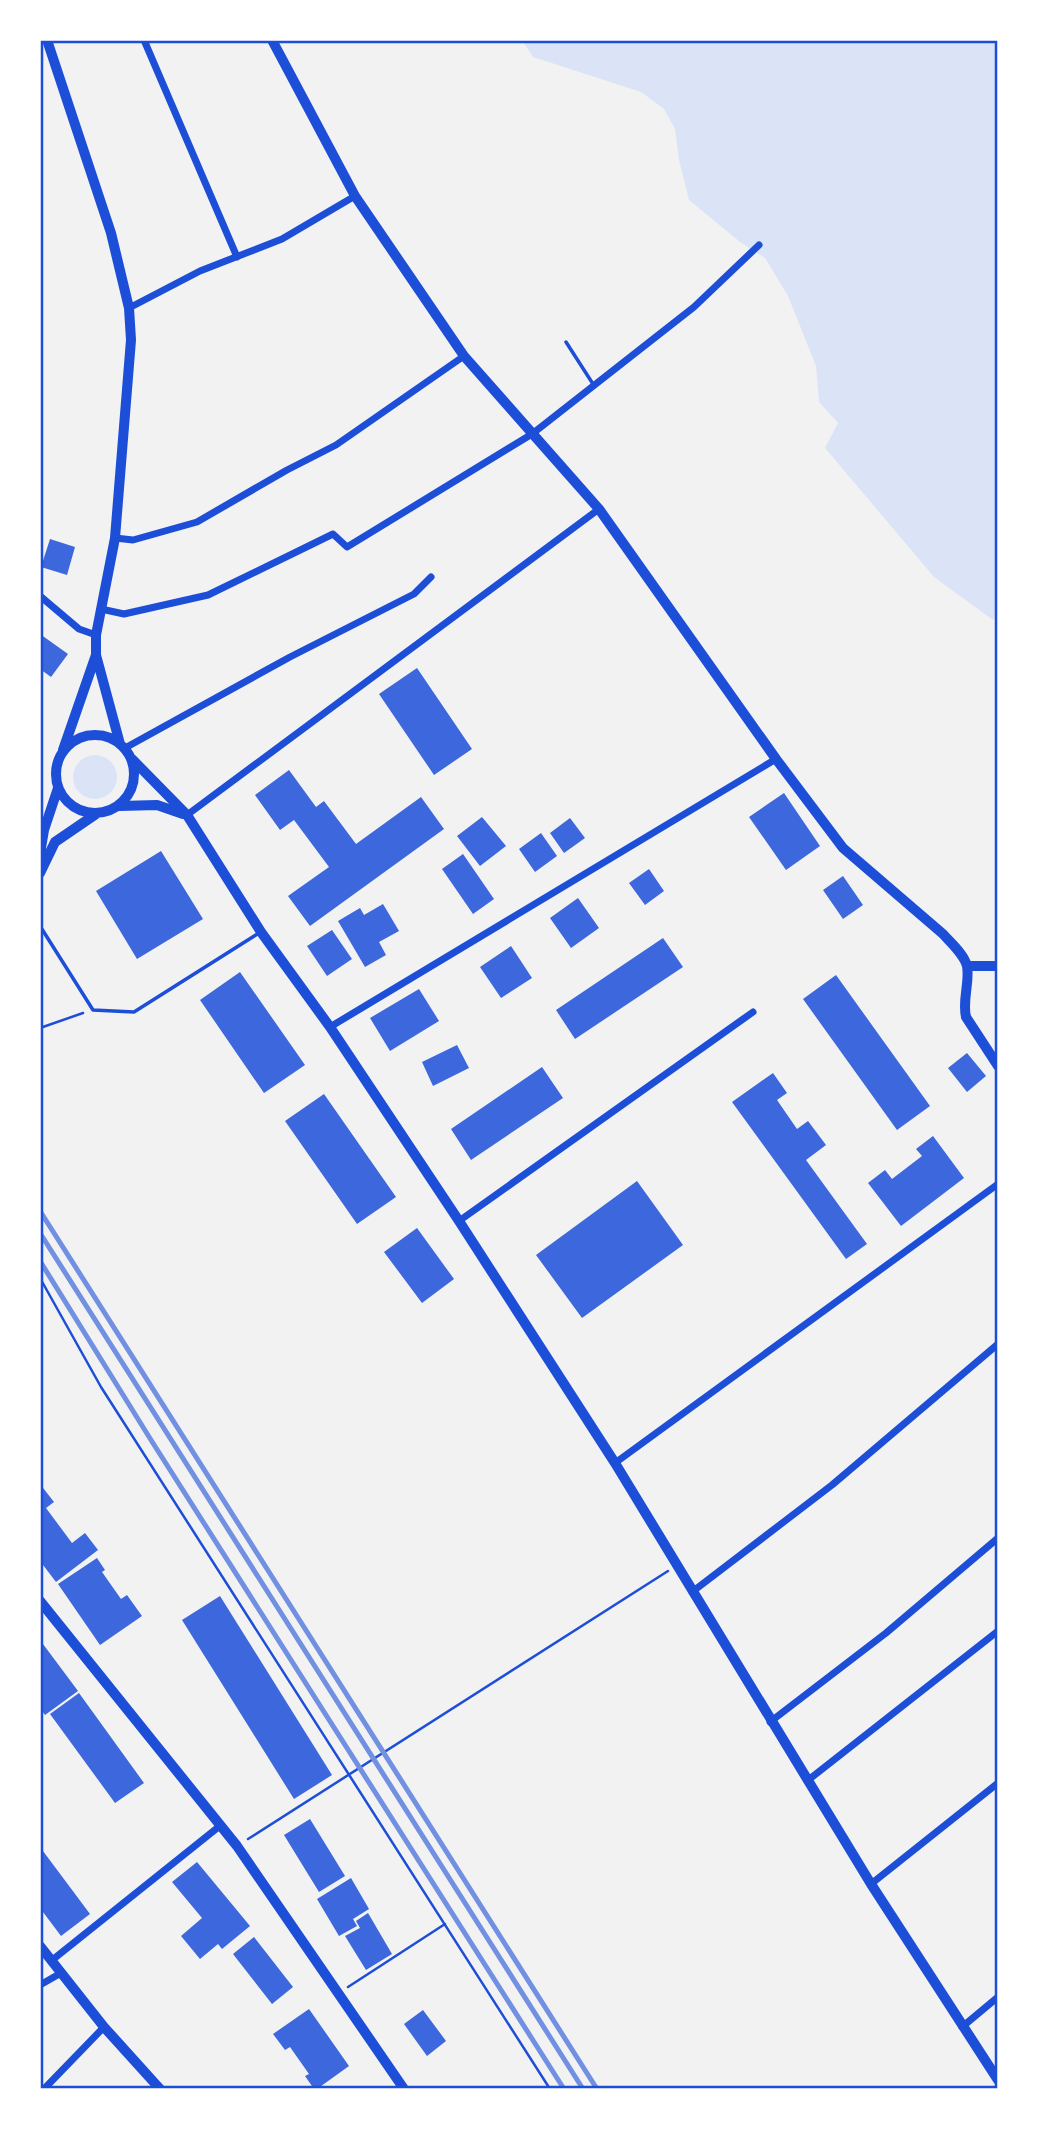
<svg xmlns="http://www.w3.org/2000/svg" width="1038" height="2129" font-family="'PT Sans',sans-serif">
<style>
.green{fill:#dbe4f7}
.building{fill:#3d67dc}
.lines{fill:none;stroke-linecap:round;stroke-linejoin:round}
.path{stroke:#1d4ed8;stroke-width:2.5}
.service{stroke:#1d4ed8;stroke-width:3.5}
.minor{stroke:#1d4ed8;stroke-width:7}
.tertiary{stroke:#1d4ed8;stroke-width:10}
.rail{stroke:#7290e2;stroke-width:5}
.neatline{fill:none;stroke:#1d4ed8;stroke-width:2.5}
</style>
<rect width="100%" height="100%" fill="#f2f2f2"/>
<!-- green -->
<path class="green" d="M522 40H998V615L993 620 934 577 825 448 838 423 819 402 816 366 788 296 765 258 740 242 689 200 679 160 675 129 664 109 641 92 533 57Z
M73 777a22 22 0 1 1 44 0a22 22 0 1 1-44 0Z"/>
<!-- building -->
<path class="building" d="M50 539 75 547 67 575 41 567Z
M40 634 68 654 51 677 40 669Z
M417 668 472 749 434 775 379 694Z
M289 770 316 807 324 801 356 844 421 797 444 829 310 926 288 896 329 867 294 820 280 830 255 795Z
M784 793 820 846 786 870 749 817Z
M482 817 506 846 480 866 457 836Z
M570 818 585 838 564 853 550 833Z
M541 833 557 856 535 872 519 849Z
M161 851 203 919 137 959 96 891Z
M463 854 494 899 473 914 442 869Z
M649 869 664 891 645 905 629 883Z
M843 876 863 905 843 919 823 890Z
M578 898 599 928 571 948 550 918Z
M383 904 399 931 379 942 386 955 365 967 338 921 360 908 364 915Z
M332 930 352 959 327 976 307 946Z
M663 938 683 967 575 1039 556 1010Z
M511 946 532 978 501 998 480 967Z
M240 972 305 1065 264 1093 200 1000Z
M836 975 930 1106 897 1130 803 999Z
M419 989 439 1021 390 1051 370 1018Z
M457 1045 469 1068 433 1086 422 1062Z
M967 1053 986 1076 967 1092 948 1068Z
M542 1067 563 1098 471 1160 451 1129Z
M773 1073 787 1093 777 1100 797 1129 808 1121 826 1145 806 1160 867 1244 846 1259 732 1102Z
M324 1094 396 1197 357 1224 285 1121Z
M933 1136 964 1178 901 1226 868 1183 885 1170 892 1179 922 1156 916 1149Z
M637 1181 683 1245 582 1318 536 1255Z
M417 1228 454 1279 422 1303 384 1252Z
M40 1484 54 1502 46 1508 72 1543 85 1533 98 1550 56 1582 40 1561Z
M97 1558 105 1570 102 1572 121 1599 127 1595 142 1616 100 1645 58 1584Z
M220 1596 332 1775 294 1799 182 1620Z
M40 1640 78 1691 45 1715 40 1708Z
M79 1693 144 1783 115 1803 50 1714Z
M310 1819 345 1876 319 1892 284 1835Z
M40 1847 90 1914 61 1936 40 1908Z
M197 1862 250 1926 222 1949 218 1944 200 1959 181 1936 202 1918 172 1882Z
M351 1878 369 1909 353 1919 357 1926 339 1936 317 1899Z
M368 1913 392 1954 366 1970 345 1936 360 1928 356 1921Z
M254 1937 293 1987 272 2004 233 1954Z
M309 2009 349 2066 317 2089H314L305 2076 309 2074 290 2047 285 2050 273 2034Z
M423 2010 446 2041 427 2056 404 2024Z"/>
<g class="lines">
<!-- path -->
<path class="path" d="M40 1028 83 1013
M40 1278 101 1387 550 2089
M248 1839 668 1571
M348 1987 445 1924"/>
<!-- service -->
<path class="service" d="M566 342 593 384
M40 926 93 1010 134 1012 259 933"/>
<!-- minor -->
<path class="minor" d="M144 40 237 257
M129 308 200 271 282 239 355 196
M115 538 133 540 197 522 287 470 336 445 464 356
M40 596 79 629 96 635
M101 609 124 614 208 595 333 534 347 547 532 434 694 307 759 245
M125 748 290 657 414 594 431 577
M187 815 599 509
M330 1027 776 759
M459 1221 753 1012
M615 1463 998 1184
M692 1592 832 1485 998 1344
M770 1722 886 1633 998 1538
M807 1781 998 1631
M871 1884 998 1783
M51 1961 221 1825
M40 1985 61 1973
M962 2027 998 1997
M44 2089 104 2027"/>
<!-- tertiary -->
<path class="tertiary" d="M47 40 111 233 129 308 131 340 115 538 96 635V655L120 744
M272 40 355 196 464 356 599 509 776 759 843 848 943 934C951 943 964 954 967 966 970 982 962 1000 966 1017L998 1066
M56 774a39 39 0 1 1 78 0a39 39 0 1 1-78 0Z
M63 750 96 655
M132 759 187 815 261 932 330 1027 459 1221 615 1463 871 1884 998 2080
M120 806 157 805 183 814
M40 854 44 830 58 788
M40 873 55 842 96 814
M967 966H998
M40 1601 237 1846 404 2089
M40 1946 104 2027 160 2089"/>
<!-- rail -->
<path class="rail" d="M40 1211 597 2089
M40 1233 583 2089
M40 1261 151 1440 564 2089"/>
</g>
<!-- border -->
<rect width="1038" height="2129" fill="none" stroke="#ffffff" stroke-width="84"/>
<rect x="42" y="42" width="954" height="2045" class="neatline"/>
</svg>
